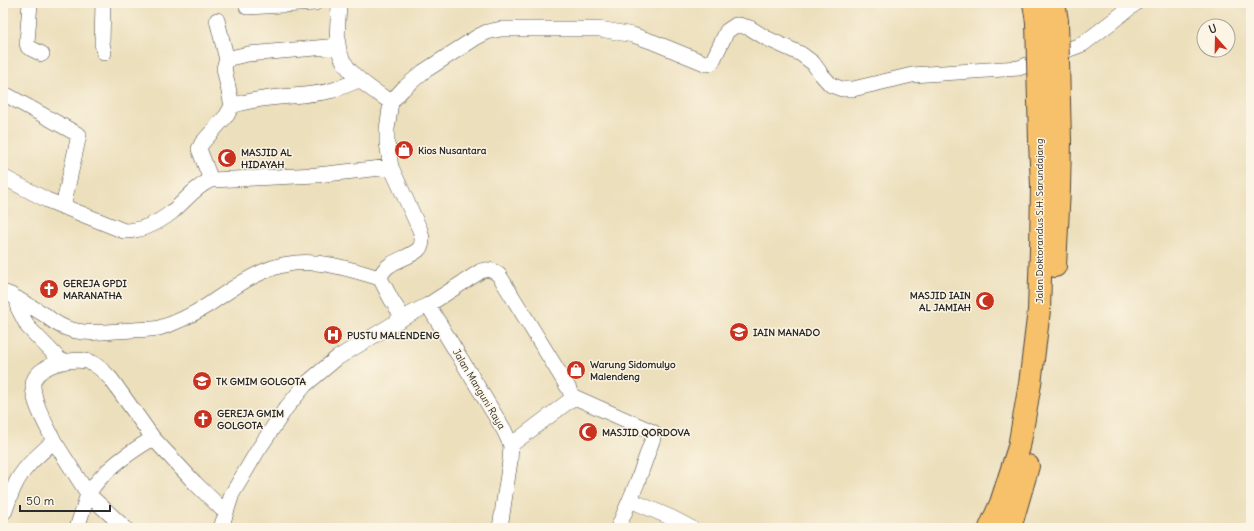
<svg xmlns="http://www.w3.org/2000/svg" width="1254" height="531" font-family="Delius,sans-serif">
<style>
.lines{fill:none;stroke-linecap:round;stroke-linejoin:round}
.minor-casing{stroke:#484641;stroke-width:16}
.highway-casing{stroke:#484641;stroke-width:24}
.minor{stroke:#fff;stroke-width:15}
.highway{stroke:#f7c06b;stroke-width:22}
.highway-bridge-casing{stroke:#484641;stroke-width:24;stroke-linecap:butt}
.highway-bridge{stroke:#f7c06b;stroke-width:22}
.labels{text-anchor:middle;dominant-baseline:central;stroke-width:3;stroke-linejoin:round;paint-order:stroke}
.poi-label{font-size:10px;font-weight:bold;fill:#2b2b2b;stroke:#fcf5e5;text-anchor:start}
.street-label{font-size:10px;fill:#2b2b2b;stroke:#fcf5e5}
</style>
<rect width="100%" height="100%" fill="#fcf5e5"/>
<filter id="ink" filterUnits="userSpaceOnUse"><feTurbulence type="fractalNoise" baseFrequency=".025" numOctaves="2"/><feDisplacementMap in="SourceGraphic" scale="8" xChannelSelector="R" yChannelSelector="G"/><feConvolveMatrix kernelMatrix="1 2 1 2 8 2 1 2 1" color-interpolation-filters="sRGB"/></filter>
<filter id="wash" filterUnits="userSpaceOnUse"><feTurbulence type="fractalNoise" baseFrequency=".012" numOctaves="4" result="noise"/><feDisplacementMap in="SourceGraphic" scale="16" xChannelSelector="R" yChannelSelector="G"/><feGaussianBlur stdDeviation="0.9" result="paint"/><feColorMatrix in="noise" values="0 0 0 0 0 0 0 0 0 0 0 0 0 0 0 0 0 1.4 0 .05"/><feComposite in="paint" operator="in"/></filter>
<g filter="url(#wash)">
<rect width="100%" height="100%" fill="#ecdfbc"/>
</g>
<g filter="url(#ink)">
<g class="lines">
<defs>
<path id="minor" d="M30 3 27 43 28 47 42 54
M103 3 102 43 104 53
M339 3C339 16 336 30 338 44 340 71 371 89 391 102
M247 7 315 3
M217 20 227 60
M3 93 79 135 63 207
M232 106 224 68 226 62 230 58 248 54 338 46
M3 177 47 200 124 231C142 231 158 223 172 212 185 201 195 187 211 180L317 175 391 167
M211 180 199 149 202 143 227 115 232 106C263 95 298 98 330 91 340 88 349 84 359 80
M3 292 11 295C22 302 34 308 45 315 51 320 58 325 66 328 86 336 110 331 132 330 140 329 150 330 159 328 177 323 192 315 208 305 232 289 258 269 288 264 318 258 351 270 380 278
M18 299V308L28 327 62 362
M428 305 481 271C488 268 493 270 499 275L569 389 572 396 569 401 511 445
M403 318 391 299 380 278C385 261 406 260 418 250 424 244 422 237 420 230L391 167 387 143V129L391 102 403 89 423 72 477 37 487 32 501 29H600L633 35 653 42 707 64 711 63 713 60 727 31 736 25H739L750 28 766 38 801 54 813 63 821 74 831 85 842 89H853L912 75 1019 68 1083 44 1136 3
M572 396 653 432V438L637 483 618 528
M54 441C46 424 34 405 33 386 32 365 77 355 92 363 99 366 106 374 111 379L153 438
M630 500 672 518 691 528
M5 511C8 502 11 493 15 485 23 467 40 454 54 441L88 494 77 528
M125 528 88 494C104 469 129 453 153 438L195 483 225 512
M221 528 232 494 258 450 286 408 306 384 337 358 403 318 428 305 504 430 511 445 510 461 500 528"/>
<path id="highway" d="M1034 3 1037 22
M1054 3 1057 21
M1055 266 1059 189 1060 141
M990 528 1001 503 1019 447 1030 384 1039 310 1041 248 1042 186 1040 142
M1010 528 1028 466"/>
</defs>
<!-- minor casing -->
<use href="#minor" class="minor-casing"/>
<!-- highway casing -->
<use href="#highway" class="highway-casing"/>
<!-- minor -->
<use href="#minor" class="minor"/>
<!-- highway -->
<use href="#highway" class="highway"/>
<defs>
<path id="highway-bridge" d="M1057 21 1060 141
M1037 22 1040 142"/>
</defs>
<!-- highway-bridge casing -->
<use href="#highway-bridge" class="highway-bridge-casing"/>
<!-- highway-bridge -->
<use href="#highway-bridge" class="highway-bridge"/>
</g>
</g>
<!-- icons -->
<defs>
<symbol id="shop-disc" viewBox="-11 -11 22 22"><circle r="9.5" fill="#c8321e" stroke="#fcf5e5"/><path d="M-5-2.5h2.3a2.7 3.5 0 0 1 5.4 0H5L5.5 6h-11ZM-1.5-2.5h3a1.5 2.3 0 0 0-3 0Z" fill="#fff"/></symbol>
<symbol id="mosque-disc" viewBox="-11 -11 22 22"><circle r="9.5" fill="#c8321e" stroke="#fcf5e5"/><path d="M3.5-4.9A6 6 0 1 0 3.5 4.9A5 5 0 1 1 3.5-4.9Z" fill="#fff"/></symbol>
<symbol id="church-disc" viewBox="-11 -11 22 22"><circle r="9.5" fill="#c8321e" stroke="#fcf5e5"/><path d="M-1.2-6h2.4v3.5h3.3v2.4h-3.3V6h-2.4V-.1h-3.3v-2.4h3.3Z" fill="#fff"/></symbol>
<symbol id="university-disc" viewBox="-11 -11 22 22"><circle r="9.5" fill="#c8321e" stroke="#fcf5e5"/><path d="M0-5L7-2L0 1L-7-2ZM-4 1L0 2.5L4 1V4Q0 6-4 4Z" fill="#fff"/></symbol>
<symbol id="hospital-disc" viewBox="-11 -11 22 22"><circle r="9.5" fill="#c8321e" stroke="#fcf5e5"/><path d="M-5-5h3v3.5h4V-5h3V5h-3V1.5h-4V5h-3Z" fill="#fff"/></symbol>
<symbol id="school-disc" viewBox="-11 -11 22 22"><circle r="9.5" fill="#c8321e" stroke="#fcf5e5"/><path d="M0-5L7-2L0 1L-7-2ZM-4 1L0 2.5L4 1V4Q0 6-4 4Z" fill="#fff"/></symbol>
</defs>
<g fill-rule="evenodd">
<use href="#shop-disc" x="393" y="139" width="22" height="22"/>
<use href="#mosque-disc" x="216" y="147" width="22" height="22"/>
<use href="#church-disc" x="38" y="278" width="22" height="22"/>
<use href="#mosque-disc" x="974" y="290" width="22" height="22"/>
<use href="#university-disc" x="728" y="321" width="22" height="22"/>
<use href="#hospital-disc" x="322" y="324" width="22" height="22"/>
<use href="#shop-disc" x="565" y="359" width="22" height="22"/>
<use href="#school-disc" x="191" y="370" width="22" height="22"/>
<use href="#church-disc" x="192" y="408" width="22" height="22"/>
<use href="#mosque-disc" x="577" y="421" width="22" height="22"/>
</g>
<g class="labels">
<!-- poi labels -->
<g class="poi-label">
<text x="418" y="150">Kios Nusantara</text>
<text x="241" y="152">MASJID AL<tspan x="241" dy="12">HIDAYAH</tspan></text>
<text x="63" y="283">GEREJA GPDI<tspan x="63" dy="12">MARANATHA</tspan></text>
<text x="971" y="295" text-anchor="end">MASJID IAIN<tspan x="971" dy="12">AL JAMIAH</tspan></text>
<text x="753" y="332">IAIN MANADO</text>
<text x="347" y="335">PUSTU MALENDENG</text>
<text x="590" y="364">Warung Sidomulyo<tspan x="590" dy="12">Malendeng</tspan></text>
<text x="216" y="381">TK GMIM GOLGOTA</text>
<text x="217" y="413">GEREJA GMIM<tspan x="217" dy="12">GOLGOTA</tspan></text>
<text x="602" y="432">MASJID QORDOVA</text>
</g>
<!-- street labels -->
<g class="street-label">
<text transform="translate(1039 221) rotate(-90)">Jalan Doktorandus S.H. Sarundajang</text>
<text transform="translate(479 389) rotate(59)">Jalan Manguni Raya</text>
</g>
</g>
<!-- margin -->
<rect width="1254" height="531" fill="none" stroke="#fcf5e5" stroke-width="16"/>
<!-- north arrow -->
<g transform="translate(1216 38) rotate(340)"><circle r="19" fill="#fcf5e5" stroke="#a8a49b"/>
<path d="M0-3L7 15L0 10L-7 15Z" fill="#c8321e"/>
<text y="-6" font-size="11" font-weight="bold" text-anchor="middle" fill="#2b2b2b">U</text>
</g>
<!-- scale -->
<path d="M20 505v6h90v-6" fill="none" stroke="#2b2b2b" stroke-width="2"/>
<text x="26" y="505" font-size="12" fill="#2b2b2b" stroke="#fcf5e5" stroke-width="3" paint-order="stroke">50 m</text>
</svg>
